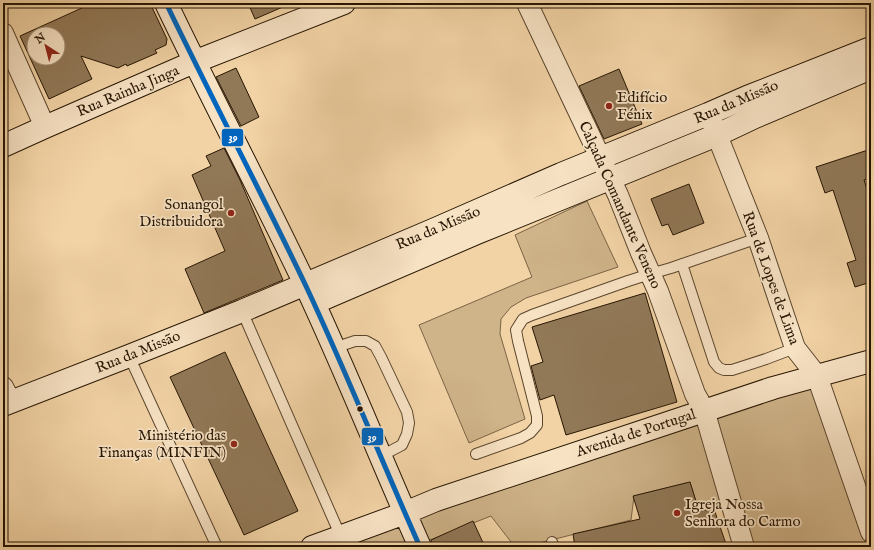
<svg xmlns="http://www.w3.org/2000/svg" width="874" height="550" font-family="'IM FELL English',serif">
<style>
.green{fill:#cfb389;stroke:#7b6446}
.building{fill:#917857;stroke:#271603;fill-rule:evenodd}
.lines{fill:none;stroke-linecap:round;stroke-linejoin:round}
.lane-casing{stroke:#5a452c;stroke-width:12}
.street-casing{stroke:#5a452c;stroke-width:22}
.secondary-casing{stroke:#271603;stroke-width:24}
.lane{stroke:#f7e2c4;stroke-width:10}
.street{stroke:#f7e2c4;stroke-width:20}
.secondary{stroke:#f7e2c4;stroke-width:22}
.bus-1-casing{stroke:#f7e2c4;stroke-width:8}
.bus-1{stroke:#0065bd;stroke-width:5}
.poi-dot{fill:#8f2418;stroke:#f7e2c4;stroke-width:1.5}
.bus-dot{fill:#271603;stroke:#f7e2c4;stroke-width:1.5}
.labels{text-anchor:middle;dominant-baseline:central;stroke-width:3.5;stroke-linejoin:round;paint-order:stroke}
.street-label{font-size:15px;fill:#271603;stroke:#f7e2c4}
.poi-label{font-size:15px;fill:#271603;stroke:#f7e2c4;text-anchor:start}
.line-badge{stroke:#f7e2c4;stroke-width:1.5}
.badge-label{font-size:11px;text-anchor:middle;font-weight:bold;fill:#fff}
</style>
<rect width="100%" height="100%" fill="#f2d3a5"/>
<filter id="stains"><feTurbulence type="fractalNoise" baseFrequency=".005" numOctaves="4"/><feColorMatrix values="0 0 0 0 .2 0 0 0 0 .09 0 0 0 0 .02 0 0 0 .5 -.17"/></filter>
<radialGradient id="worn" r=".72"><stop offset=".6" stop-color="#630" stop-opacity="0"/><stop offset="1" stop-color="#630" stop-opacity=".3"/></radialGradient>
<!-- green -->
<path class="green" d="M587 201 618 267 526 298 511 307 501 319 500 334 525 419 469 443 419 325 532 277 515 235Z
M817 376 871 533V547H744L730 500 714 509 699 511 690 482 634 496 631 520 523 547H515L491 516 412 547H310Z"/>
<!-- building -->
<path class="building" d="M82 3H150L167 39 166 45 155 50 157 53 127 66 126 64 118 68 81 56 92 79 49 99 20 36 84 7ZM34 34H58V58H34Z
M248 3H292L255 19Z
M236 68 259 117 241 126 216 77Z
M619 69 642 124 604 139 579 86Z
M224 148 240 180 283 280 204 313 185 269 225 251 192 175 211 166 206 156Z
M871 149V178L864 180 871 201V282L855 287 847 263 856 260 833 190 825 193 816 167Z
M689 184 704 223 673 235 668 224 662 226 651 199Z
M645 293 677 402 566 435 554 395 540 400 531 366 543 362 532 327Z
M225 352 298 511 244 535 170 377Z
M690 482 699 511 714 509 727 547H575L573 534 640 519 633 496Z
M473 521 485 547H432L431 540Z"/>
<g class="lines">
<defs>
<path id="lane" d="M682 264 714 362 719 368 724 370H732L766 359 795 348
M242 311 341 537
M334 348 355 341H366L375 346 381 357 407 412 409 423 407 434 402 445 381 456
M129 356 217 547
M476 454 521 438 530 433 537 425V416L518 341 516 330 523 319 532 315 628 281 650 274 671 268 758 238
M552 542 554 547"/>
<path id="street" d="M527 3 618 195 641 253 658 291 695 394 704 410 744 547
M3 33 45 127
M711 120 758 238 795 348 817 376 871 532
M3 387 11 402"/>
<path id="secondary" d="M166 3C211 97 260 190 305 284 346 371 381 460 420 547
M3 146 45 127 194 62 344 3
M314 303 477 233 717 135 755 117 871 68
M3 405 129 356 242 311 433 230 561 174 708 114 747 97 871 48
M312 547 405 513 436 500 773 388 871 361"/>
</defs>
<!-- lane casing -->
<use href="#lane" class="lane-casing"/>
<!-- street casing -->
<use href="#street" class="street-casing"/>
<!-- secondary casing -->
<use href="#secondary" class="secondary-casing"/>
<!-- lane -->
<use href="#lane" class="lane"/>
<!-- street -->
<use href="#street" class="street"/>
<!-- secondary -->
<use href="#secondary" class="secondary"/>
<defs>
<path id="bus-1" d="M166 3C211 97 260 190 305 284 346 371 381 460 420 547"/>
</defs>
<!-- bus-1 casing -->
<use href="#bus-1" class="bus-1-casing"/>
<!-- bus-1 -->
<use href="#bus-1" class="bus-1"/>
</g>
<!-- markers -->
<g class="poi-dot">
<circle cx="609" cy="106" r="4"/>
<circle cx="231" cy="213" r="4"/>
<circle cx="234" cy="444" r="4"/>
<circle cx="677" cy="513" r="4"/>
</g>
<circle class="bus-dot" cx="360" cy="409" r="3.5"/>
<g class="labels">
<!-- street labels -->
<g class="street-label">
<text transform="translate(128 91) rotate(-23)">Rua Rainha Jinga</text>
<text transform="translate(736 102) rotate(-23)">Rua da Missão</text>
<text transform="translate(620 205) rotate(66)">Calçada Comandante Veneno</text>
<text transform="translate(438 228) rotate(-23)">Rua da Missão</text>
<text transform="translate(771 278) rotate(70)">Rua de Lopes de Lima</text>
<text transform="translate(138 352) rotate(-22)">Rua da Missão</text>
<text transform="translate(636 433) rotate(-18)">Avenida de Portugal</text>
</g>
<!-- poi labels -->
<g class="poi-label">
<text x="617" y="97">Edifício<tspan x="617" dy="17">Fénix</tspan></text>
<text x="223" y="204" text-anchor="end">Sonangol<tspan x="223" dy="17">Distribuidora</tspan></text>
<text x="226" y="435" text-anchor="end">Ministério das<tspan x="226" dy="17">Finanças (MINFIN)</tspan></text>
<text x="685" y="504">Igreja Nossa<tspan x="685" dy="17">Senhora do Carmo</tspan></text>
</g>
</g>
<g class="line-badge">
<rect x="221" y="128" width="23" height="19" rx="4" fill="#0065bd"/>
<rect x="361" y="427" width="23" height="19" rx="4" fill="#0065bd"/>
</g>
<g class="badge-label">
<text x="233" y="141">39</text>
<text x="372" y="441">39</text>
</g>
<!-- margin -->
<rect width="874" height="550" fill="none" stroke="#f2d3a5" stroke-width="16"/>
<rect x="4" y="4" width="866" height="542" fill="none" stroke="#271603" stroke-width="2"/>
<rect x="8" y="8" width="858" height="534" fill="none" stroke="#271603"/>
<!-- north arrow -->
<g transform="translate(46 46) rotate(324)"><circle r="19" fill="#f7e2c4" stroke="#a49077"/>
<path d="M0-3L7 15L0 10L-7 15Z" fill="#8f2418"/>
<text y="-6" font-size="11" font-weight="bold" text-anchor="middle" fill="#271603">N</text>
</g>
<rect width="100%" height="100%" filter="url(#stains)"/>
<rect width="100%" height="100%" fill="url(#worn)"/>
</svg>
